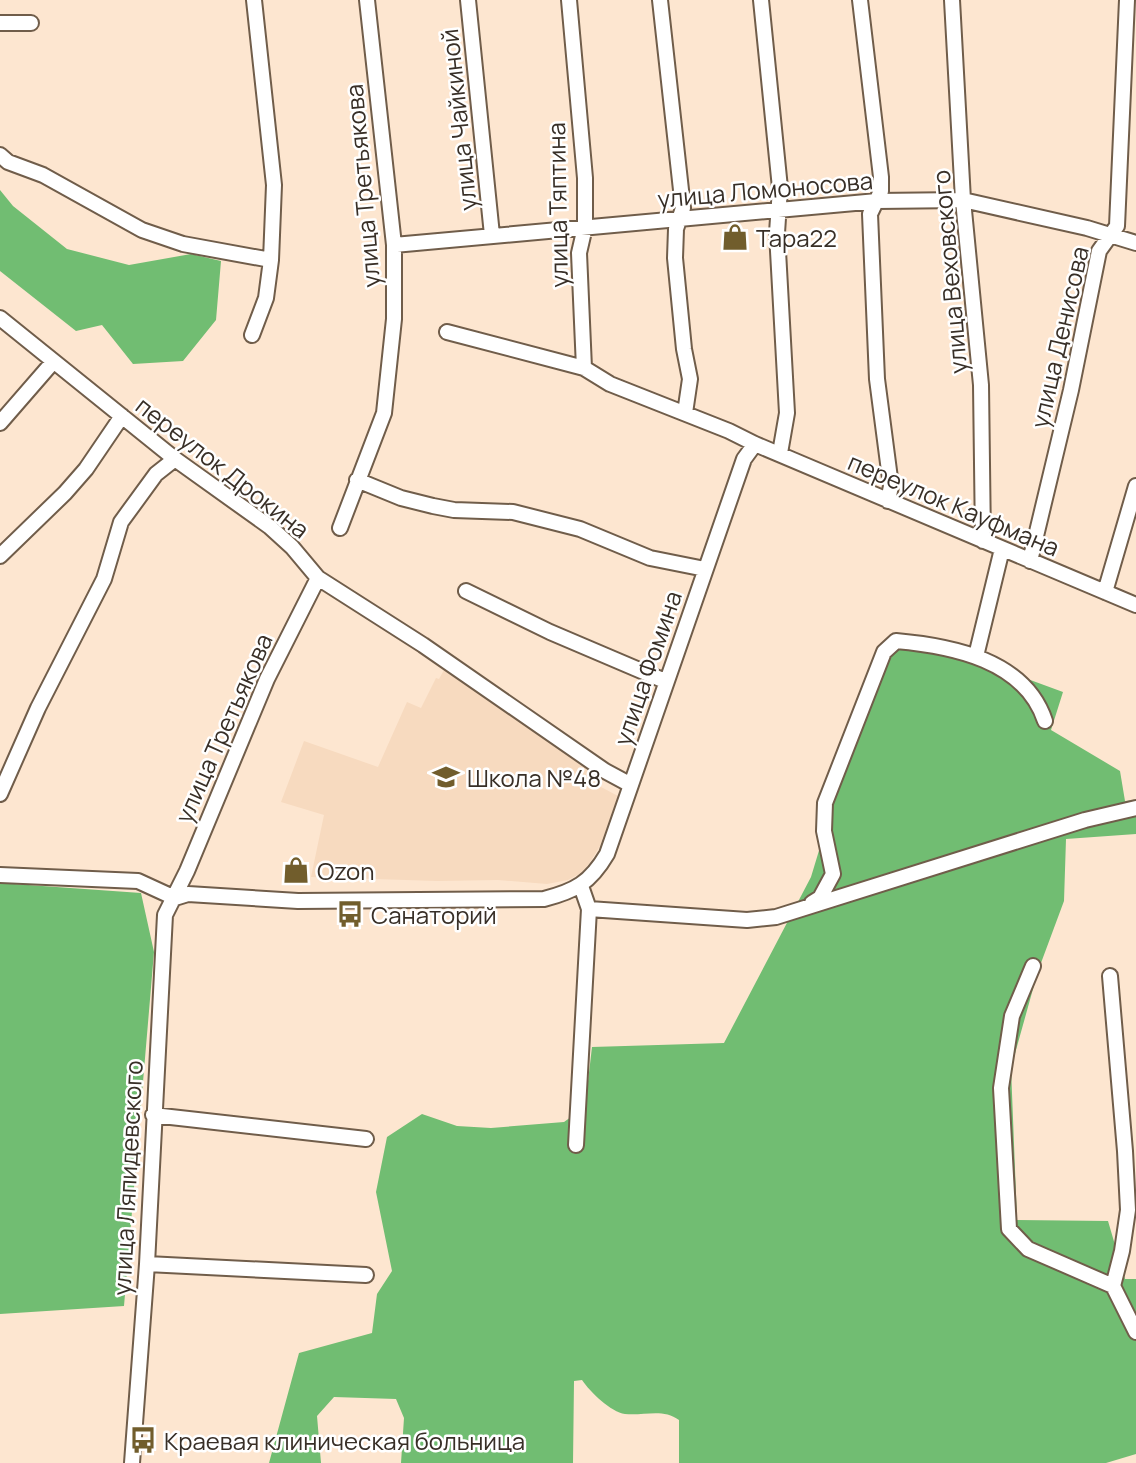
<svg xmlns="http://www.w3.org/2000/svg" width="1136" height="1463" font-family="Manrope,sans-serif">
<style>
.built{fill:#f7dabf}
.forest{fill:#71bd72}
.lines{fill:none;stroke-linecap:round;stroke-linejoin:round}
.minor-casing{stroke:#705d4a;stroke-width:18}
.minor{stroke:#fff;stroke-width:14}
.labels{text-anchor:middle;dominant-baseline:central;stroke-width:5;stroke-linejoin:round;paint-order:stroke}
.street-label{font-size:24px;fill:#382f27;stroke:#fff}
.poi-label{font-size:24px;fill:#382f27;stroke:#fff;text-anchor:start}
</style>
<rect width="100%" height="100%" fill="#fde6d0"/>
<!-- built -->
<path class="built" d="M444 670 603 775 601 787 618 796 600 846 589 864 581 873 568 880 547 884 498 880 437 881 311 877 324 815 281 802 304 741 378 767 407 702 421 708 436 678 439 679Z"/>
<!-- forest -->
<path class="forest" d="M0 190 13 206 67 249 129 265 191 254 221 261 216 320 183 361 133 364 102 325 76 331 0 271Z
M919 639 1063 692 1051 730 1120 771 1125 801 1136 800V834L1066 839 1064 901 1038 971 1011 1068 1017 1220 1108 1221 1125 1279H1136V1454L1106 1463H679V1420C663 1408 644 1416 625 1414 611 1412 590 1392 582 1380L574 1381 573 1463H401L404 1418 396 1399 334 1397 317 1416 321 1463H269L299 1353 372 1333 377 1294 392 1271 376 1192 387 1137 422 1114 457 1126 491 1128 564 1122 585 1107 592 1047 724 1043 811 877 880 649Z
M0 883 141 893 154 952 124 1306 0 1314Z"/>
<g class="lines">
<defs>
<path id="minor" d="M468 0 492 235
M569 0 585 178V227L579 253 584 368
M660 0 683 208 676 229 675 258 684 349 690 379 685 413
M761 0 780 188 777 233 787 413 780 453
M860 0 881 177V191L870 214 877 379 891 486 888 501
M952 0 963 200 981 385 983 541
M0 23H31
M0 155 8 162 43 175 142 230 183 244 271 260
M394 245 877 201 963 200 1087 228 1136 243
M0 318 175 459 270 527 292 547 318 578 423 645 605 771 631 785
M447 332 584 368 610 384 729 431 755 444 1136 605
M252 335 266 298 271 260 274 185 254 0
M0 423 53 362
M357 480 401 498 433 506 454 510 513 512 580 529 650 558 705 569
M340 528 384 413 394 319V245L367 0
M0 556 65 493 86 469 122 416
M1030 561 1071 390 1099 251 1117 226 1127 0
M466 591 550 632 665 681
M1105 592 1136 486
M976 656 1002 549
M0 794 38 708 104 579 121 522 156 474 175 459
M0 875 138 881 175 898 188 894 298 901 544 899C575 891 590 883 607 854L744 459 755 444
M812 903 820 898 833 874 824 831 825 803 884 652 896 641C952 646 1025 660 1045 721
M589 909 747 920 776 917 1085 820 1136 808
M1033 966 1012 1016 1001 1088 1009 1229 1028 1249 1113 1286
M1110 976 1125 1151 1128 1210 1122 1251 1113 1286 1136 1332
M153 1115 366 1139
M576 1145 589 909 581 886
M147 1264 366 1275
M132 1463 147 1264 165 915 187 871 267 679 318 578"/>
</defs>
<!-- minor casing -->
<use href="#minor" class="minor-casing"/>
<!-- minor -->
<use href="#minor" class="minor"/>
</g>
<!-- icons -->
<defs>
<symbol id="shop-bare" viewBox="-9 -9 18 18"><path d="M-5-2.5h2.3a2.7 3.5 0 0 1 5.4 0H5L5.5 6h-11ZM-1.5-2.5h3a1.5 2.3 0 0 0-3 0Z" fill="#715d2c" stroke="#fff" stroke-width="2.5" paint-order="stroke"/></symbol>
<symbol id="school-bare" viewBox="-9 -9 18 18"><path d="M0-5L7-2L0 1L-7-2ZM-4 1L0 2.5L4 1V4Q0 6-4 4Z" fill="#715d2c" stroke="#fff" stroke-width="2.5" paint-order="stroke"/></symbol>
<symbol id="bus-bare" viewBox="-9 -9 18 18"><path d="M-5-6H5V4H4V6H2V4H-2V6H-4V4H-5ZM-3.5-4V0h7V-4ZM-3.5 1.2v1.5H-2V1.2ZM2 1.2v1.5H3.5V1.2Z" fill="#715d2c" stroke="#fff" stroke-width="2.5" paint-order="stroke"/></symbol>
</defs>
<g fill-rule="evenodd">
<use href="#shop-bare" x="716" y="218" width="38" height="38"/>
<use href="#school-bare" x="427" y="758" width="38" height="38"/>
<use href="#shop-bare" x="277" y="851" width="38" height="38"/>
<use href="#bus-bare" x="331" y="895" width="38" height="38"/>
<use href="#bus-bare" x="124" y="1421" width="38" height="38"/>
</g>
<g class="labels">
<!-- street labels -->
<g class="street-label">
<text transform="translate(458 120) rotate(-96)">улица Чайкиной</text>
<text transform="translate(362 186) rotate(-95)">улица Третьякова</text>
<text transform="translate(765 189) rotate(-5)">улица Ломоносова</text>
<text transform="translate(557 205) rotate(-91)">улица Тяптина</text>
<text transform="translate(949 272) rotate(-95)">улица Веховского</text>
<text transform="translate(1059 337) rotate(-77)">улица Денисова</text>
<text transform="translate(223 467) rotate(38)">переулок Дрокина</text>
<text transform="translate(954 504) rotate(23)">переулок Кауфмана</text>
<text transform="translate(647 668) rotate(-71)">улица Фомина</text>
<text transform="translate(223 728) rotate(-66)">улица Третьякова</text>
<text transform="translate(127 1178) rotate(-87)">улица Ляпидевского</text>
</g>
<!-- poi labels -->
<g class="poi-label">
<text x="756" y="237">Тара22</text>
<text x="467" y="777">Школа №48</text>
<text x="317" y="870">Ozon</text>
<text x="371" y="914">Санаторий</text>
<text x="164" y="1440">Краевая клиническая больница</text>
</g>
</g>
</svg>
